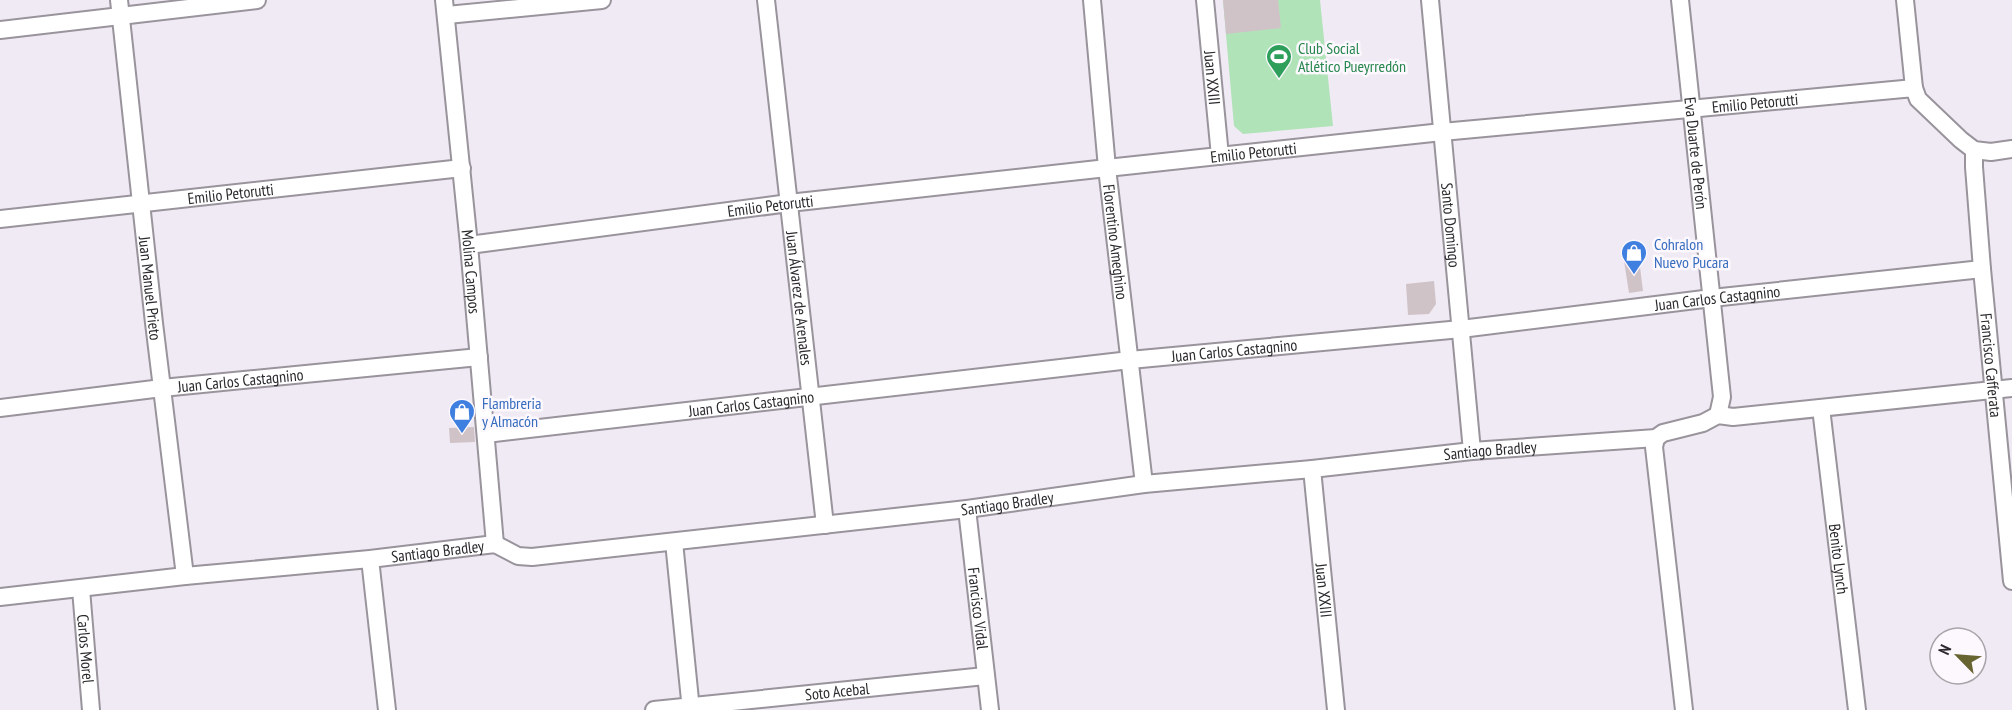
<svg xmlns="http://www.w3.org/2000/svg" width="2012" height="710" font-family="'PT Sans Narrow',sans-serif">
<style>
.green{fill:#b1e3b9}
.building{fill:#d0c3c7}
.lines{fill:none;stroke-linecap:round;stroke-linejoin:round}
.minor-casing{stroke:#99939c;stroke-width:20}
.minor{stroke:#fff;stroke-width:16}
.labels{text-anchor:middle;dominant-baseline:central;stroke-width:5;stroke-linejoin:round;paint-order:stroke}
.leisure-label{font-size:16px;fill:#27864d;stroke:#fcf8fe;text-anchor:start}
.street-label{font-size:16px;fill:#2b292c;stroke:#fcf8fe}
.shop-label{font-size:16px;fill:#366cbe;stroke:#fcf8fe;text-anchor:start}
</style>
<rect width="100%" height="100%" fill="#f0eaf4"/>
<!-- green -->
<path class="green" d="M1223 0H1320L1333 126 1243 134 1234 126Z"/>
<!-- building -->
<path class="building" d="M1223 0H1278L1281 28 1226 34Z
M1639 259 1643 291 1629 293 1624 261Z
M1434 281 1436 304 1429 314 1408 315 1406 284Z
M474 427 475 442 450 443 449 428Z"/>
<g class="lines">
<defs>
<g id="minor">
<path id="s1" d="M119 0 154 323 185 576"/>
<path id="s2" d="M444 0 469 245 495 544"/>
<path id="s3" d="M766 0 825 525"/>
<path id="s4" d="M1092 0 1107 168 1144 484"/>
<path id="s5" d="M1205 0 1220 156"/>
<path id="s6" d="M1430 0 1472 451"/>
<path id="s7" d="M1680 0 1722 397 1718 415"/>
<path d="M1905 0 1914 88"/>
<path d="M447 15 602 0"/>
<path d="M0 30 257 0"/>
<path id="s8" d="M1974 150V167L1982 269 2012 581"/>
<path id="s9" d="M0 219 462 168"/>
<path id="s10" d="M469 245 789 203 1107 168 1442 132 1914 88 1918 99 1961 140 1974 150 1991 152 2012 149"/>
<path id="s11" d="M0 408 162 388 479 357"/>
<path id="s12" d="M1821 408 1857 710"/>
<path id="s13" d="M486 434 1130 360 1461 329 1712 298 1982 269"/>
<path d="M1656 438 1654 447 1684 710"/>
<path id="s14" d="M1312 469 1336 710"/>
<path id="s15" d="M967 509 990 710"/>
<path d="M674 542 691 710"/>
<path d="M370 559 387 710"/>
<path id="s16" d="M81 589 91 710"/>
<path id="s17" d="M0 597 185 576 370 559 495 544 518 556 532 557 967 509 1144 484 1312 469 1472 451 1656 438 1663 433 1703 423 1718 415 1733 417 2012 388"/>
<path id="s18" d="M654 710 985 676"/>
</g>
</defs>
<!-- minor casing -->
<use href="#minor" class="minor-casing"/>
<!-- minor -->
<use href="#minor" class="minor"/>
</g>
<!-- icons -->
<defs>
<symbol id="stadium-pin" viewBox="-11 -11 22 30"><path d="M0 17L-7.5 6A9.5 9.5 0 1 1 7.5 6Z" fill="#2e9e5b" stroke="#fcf8fe"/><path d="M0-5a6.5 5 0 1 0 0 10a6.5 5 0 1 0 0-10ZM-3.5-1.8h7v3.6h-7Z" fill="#fff"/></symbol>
<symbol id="shop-pin" viewBox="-11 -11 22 30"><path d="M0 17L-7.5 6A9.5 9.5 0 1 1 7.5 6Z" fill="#3f7fe0" stroke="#fcf8fe"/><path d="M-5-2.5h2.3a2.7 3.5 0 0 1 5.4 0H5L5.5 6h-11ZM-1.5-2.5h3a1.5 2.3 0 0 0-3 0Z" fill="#fff"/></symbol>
</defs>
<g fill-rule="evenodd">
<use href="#stadium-pin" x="1264" y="42" width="30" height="40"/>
<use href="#shop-pin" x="1619" y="238" width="30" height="40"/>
<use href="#shop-pin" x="447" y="397" width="30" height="40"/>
</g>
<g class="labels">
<!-- leisure labels -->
<g class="leisure-label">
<text x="1298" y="48">Club Social<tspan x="1298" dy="18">Atlético Pueyrredón</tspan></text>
</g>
<!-- street labels -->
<g class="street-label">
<text stroke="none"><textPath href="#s5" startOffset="78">Juan XXIII</textPath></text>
<text stroke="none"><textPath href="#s10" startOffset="1294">Emilio Petorutti</textPath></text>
<text stroke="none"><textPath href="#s10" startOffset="790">Emilio Petorutti</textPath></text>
<text stroke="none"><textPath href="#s7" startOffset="154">Eva Duarte de Perón</textPath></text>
<text stroke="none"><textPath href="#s9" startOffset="232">Emilio Petorutti</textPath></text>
<text stroke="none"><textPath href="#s10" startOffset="304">Emilio Petorutti</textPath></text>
<text stroke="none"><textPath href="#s6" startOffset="226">Santo Domingo</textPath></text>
<text stroke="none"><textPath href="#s4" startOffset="243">Florentino Ameghino</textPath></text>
<text stroke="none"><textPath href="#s2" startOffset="273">Molina Campos</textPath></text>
<text stroke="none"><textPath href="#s1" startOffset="290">Juan Manuel Prieto</textPath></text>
<text stroke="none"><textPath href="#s13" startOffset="1239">Juan Carlos Castagnino</textPath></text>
<text stroke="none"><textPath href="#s3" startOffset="300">Juan Álvarez de Arenales</textPath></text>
<text stroke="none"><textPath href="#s13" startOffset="753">Juan Carlos Castagnino</textPath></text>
<text stroke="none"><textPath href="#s8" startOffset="216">Francisco Cafferata</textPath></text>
<text stroke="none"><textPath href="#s11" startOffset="242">Juan Carlos Castagnino</textPath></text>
<text stroke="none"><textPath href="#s13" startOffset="267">Juan Carlos Castagnino</textPath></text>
<text stroke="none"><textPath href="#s17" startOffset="1502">Santiago Bradley</textPath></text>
<text stroke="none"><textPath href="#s17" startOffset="1016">Santiago Bradley</textPath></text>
<text stroke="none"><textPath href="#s17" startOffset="440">Santiago Bradley</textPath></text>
<text stroke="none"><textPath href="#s12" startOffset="152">Benito Lynch</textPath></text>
<text stroke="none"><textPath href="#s14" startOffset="122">Juan XXIII</textPath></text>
<text stroke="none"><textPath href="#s15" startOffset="100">Francisco Vidal</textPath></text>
<text stroke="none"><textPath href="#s16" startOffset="60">Carlos Morel</textPath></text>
<text stroke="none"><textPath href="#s18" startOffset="184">Soto Acebal</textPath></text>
</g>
<!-- shop labels -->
<g class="shop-label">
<text x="1654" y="244">Cohralon<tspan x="1654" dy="18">Nuevo Pucara</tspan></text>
<text x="482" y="403">Flambreria<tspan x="482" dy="18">y Almacón</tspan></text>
</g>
</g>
<!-- north arrow -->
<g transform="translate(1958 656) rotate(295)"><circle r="28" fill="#fcf8fe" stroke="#a8a5aa" stroke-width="1.5"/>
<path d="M0-4.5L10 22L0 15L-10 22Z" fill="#686431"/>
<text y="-9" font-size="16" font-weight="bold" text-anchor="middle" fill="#2b292c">N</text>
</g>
</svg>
